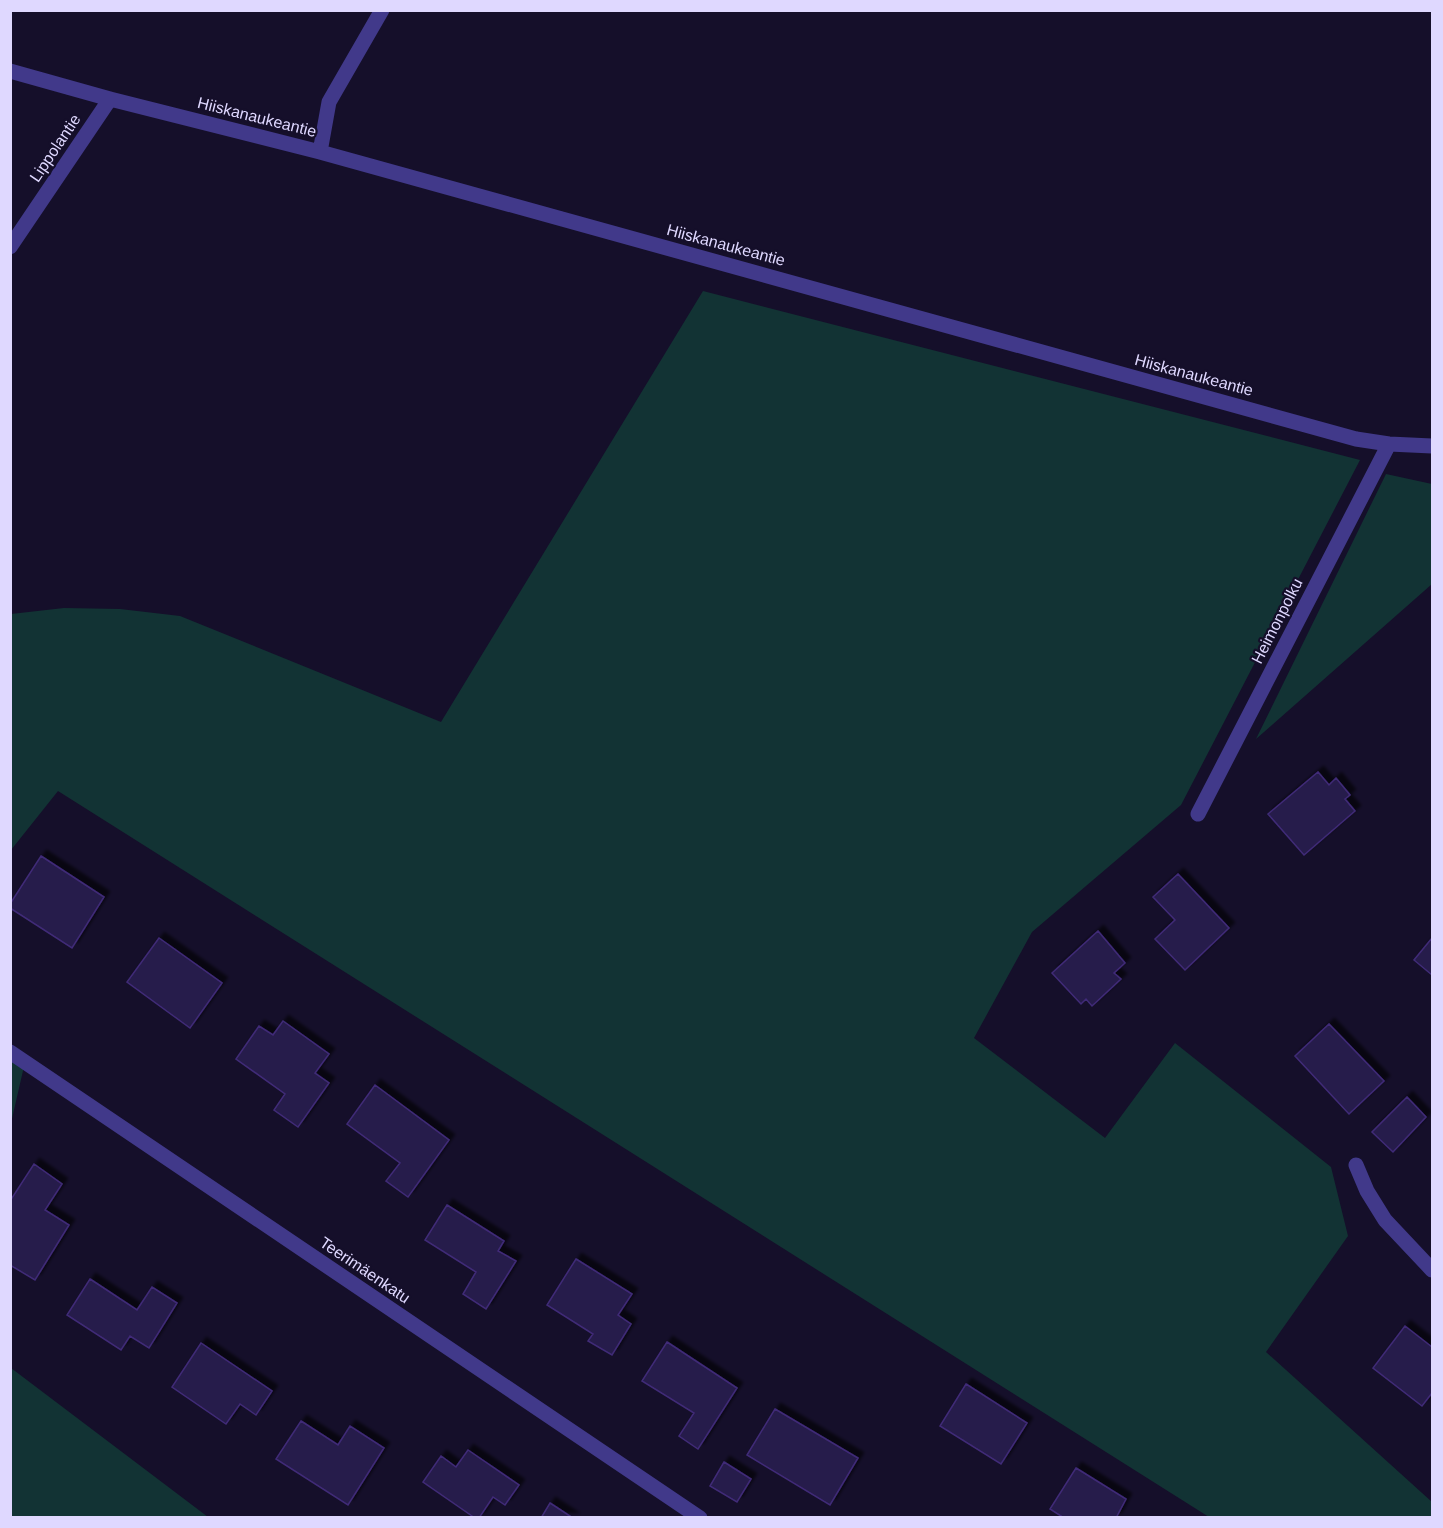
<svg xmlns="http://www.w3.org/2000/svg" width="1443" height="1528" font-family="Arial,sans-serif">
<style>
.green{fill:#123334}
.building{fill:#271b4b;stroke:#402c78;stroke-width:1.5;filter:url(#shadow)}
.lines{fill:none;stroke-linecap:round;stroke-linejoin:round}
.minor{stroke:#41398a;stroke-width:15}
.labels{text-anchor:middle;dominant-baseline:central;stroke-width:4.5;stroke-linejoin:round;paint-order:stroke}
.street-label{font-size:16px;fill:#dfd8ff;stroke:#150f2a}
</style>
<defs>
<filter id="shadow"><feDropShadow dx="5.5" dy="-5.5" stdDeviation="1.5" flood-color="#0009"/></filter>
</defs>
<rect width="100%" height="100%" fill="#150f2a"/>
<!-- green -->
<path class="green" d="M703 291 1360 460 1181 805 1032 932 974 1038 1105 1138 1175 1043 1331 1167 1348 1236 1266 1352 1432 1502V1517H1209L58 791 11 850V614L64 608 120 609 180 616 441 722Z
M1386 474 1432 484V584L1256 739Z
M11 1052 25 1062 11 1123Z
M10 1368H11L208 1517H11Z"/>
<!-- building -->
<path class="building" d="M1318 772 1329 785 1336 778 1350 795 1345 799 1355 811 1304 855 1268 814Z
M41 856 104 897 72 948 10 908V904Z
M1178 874 1229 928 1185 970 1155 939 1175 920 1153 897Z
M1098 931 1125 963 1114 973 1121 979 1092 1006 1086 999 1081 1004 1052 973Z
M159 938 222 983 190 1028 127 982Z
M1432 938V975L1414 960Z
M283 1021 329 1054 315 1073 329 1083 298 1127 274 1110 285 1094 236 1059 259 1026 273 1035Z
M1329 1024 1384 1081 1349 1114 1295 1056Z
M375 1085 449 1140 408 1197 386 1181 400 1163 347 1124Z
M1407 1097 1426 1117 1393 1152 1372 1132Z
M34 1164 62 1184 45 1210 69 1225 35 1280 10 1265V1201Z
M447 1205 504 1241 498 1251 516 1261 486 1309 463 1294 476 1272 425 1240Z
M576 1259 632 1294 618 1315 631 1324 612 1355 588 1341 593 1334 547 1305Z
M90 1279 137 1310 152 1287 177 1303 149 1348 130 1336 121 1350 67 1315Z
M1405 1326 1432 1347V1393L1422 1406 1373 1368Z
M667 1342 737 1388 698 1449 679 1436 694 1413 642 1381Z
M201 1343 272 1391 256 1415 240 1404 226 1424 172 1387Z
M966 1384 1027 1423 1001 1464 940 1426Z
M775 1409 858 1458 830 1505 747 1455Z
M301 1421 338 1445 350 1426 384 1448 348 1505 276 1459Z
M468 1450 519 1485 505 1505 493 1497 479 1518H475L423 1482 441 1456 456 1467Z
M724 1462 751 1479 737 1502 710 1486Z
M1076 1468 1126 1499 1116 1518H1064L1050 1509Z
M550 1503 573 1518H541Z"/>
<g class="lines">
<!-- minor -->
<path class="minor" d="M10 71 110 99 320 152 1356 439 1389 444 1432 446
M320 152 329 102 382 10
M10 247 110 99
M1198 814 1389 444
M10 1052 700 1518
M1356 1165 1367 1191 1385 1220 1432 1270"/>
</g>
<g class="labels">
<!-- street labels -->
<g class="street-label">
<text transform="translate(257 117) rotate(14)">Hiiskanaukeantie</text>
<text transform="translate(55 148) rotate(-56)">Lippolantie</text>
<text transform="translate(726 245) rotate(15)">Hiiskanaukeantie</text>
<text transform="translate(1194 375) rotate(15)">Hiiskanaukeantie</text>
<text transform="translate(1277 621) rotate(-63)">Heimonpolku</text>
<text transform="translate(365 1270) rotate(34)">Teerimäenkatu</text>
</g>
</g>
<!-- border -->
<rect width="1443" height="1528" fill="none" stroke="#dfd8ff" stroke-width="24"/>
</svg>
